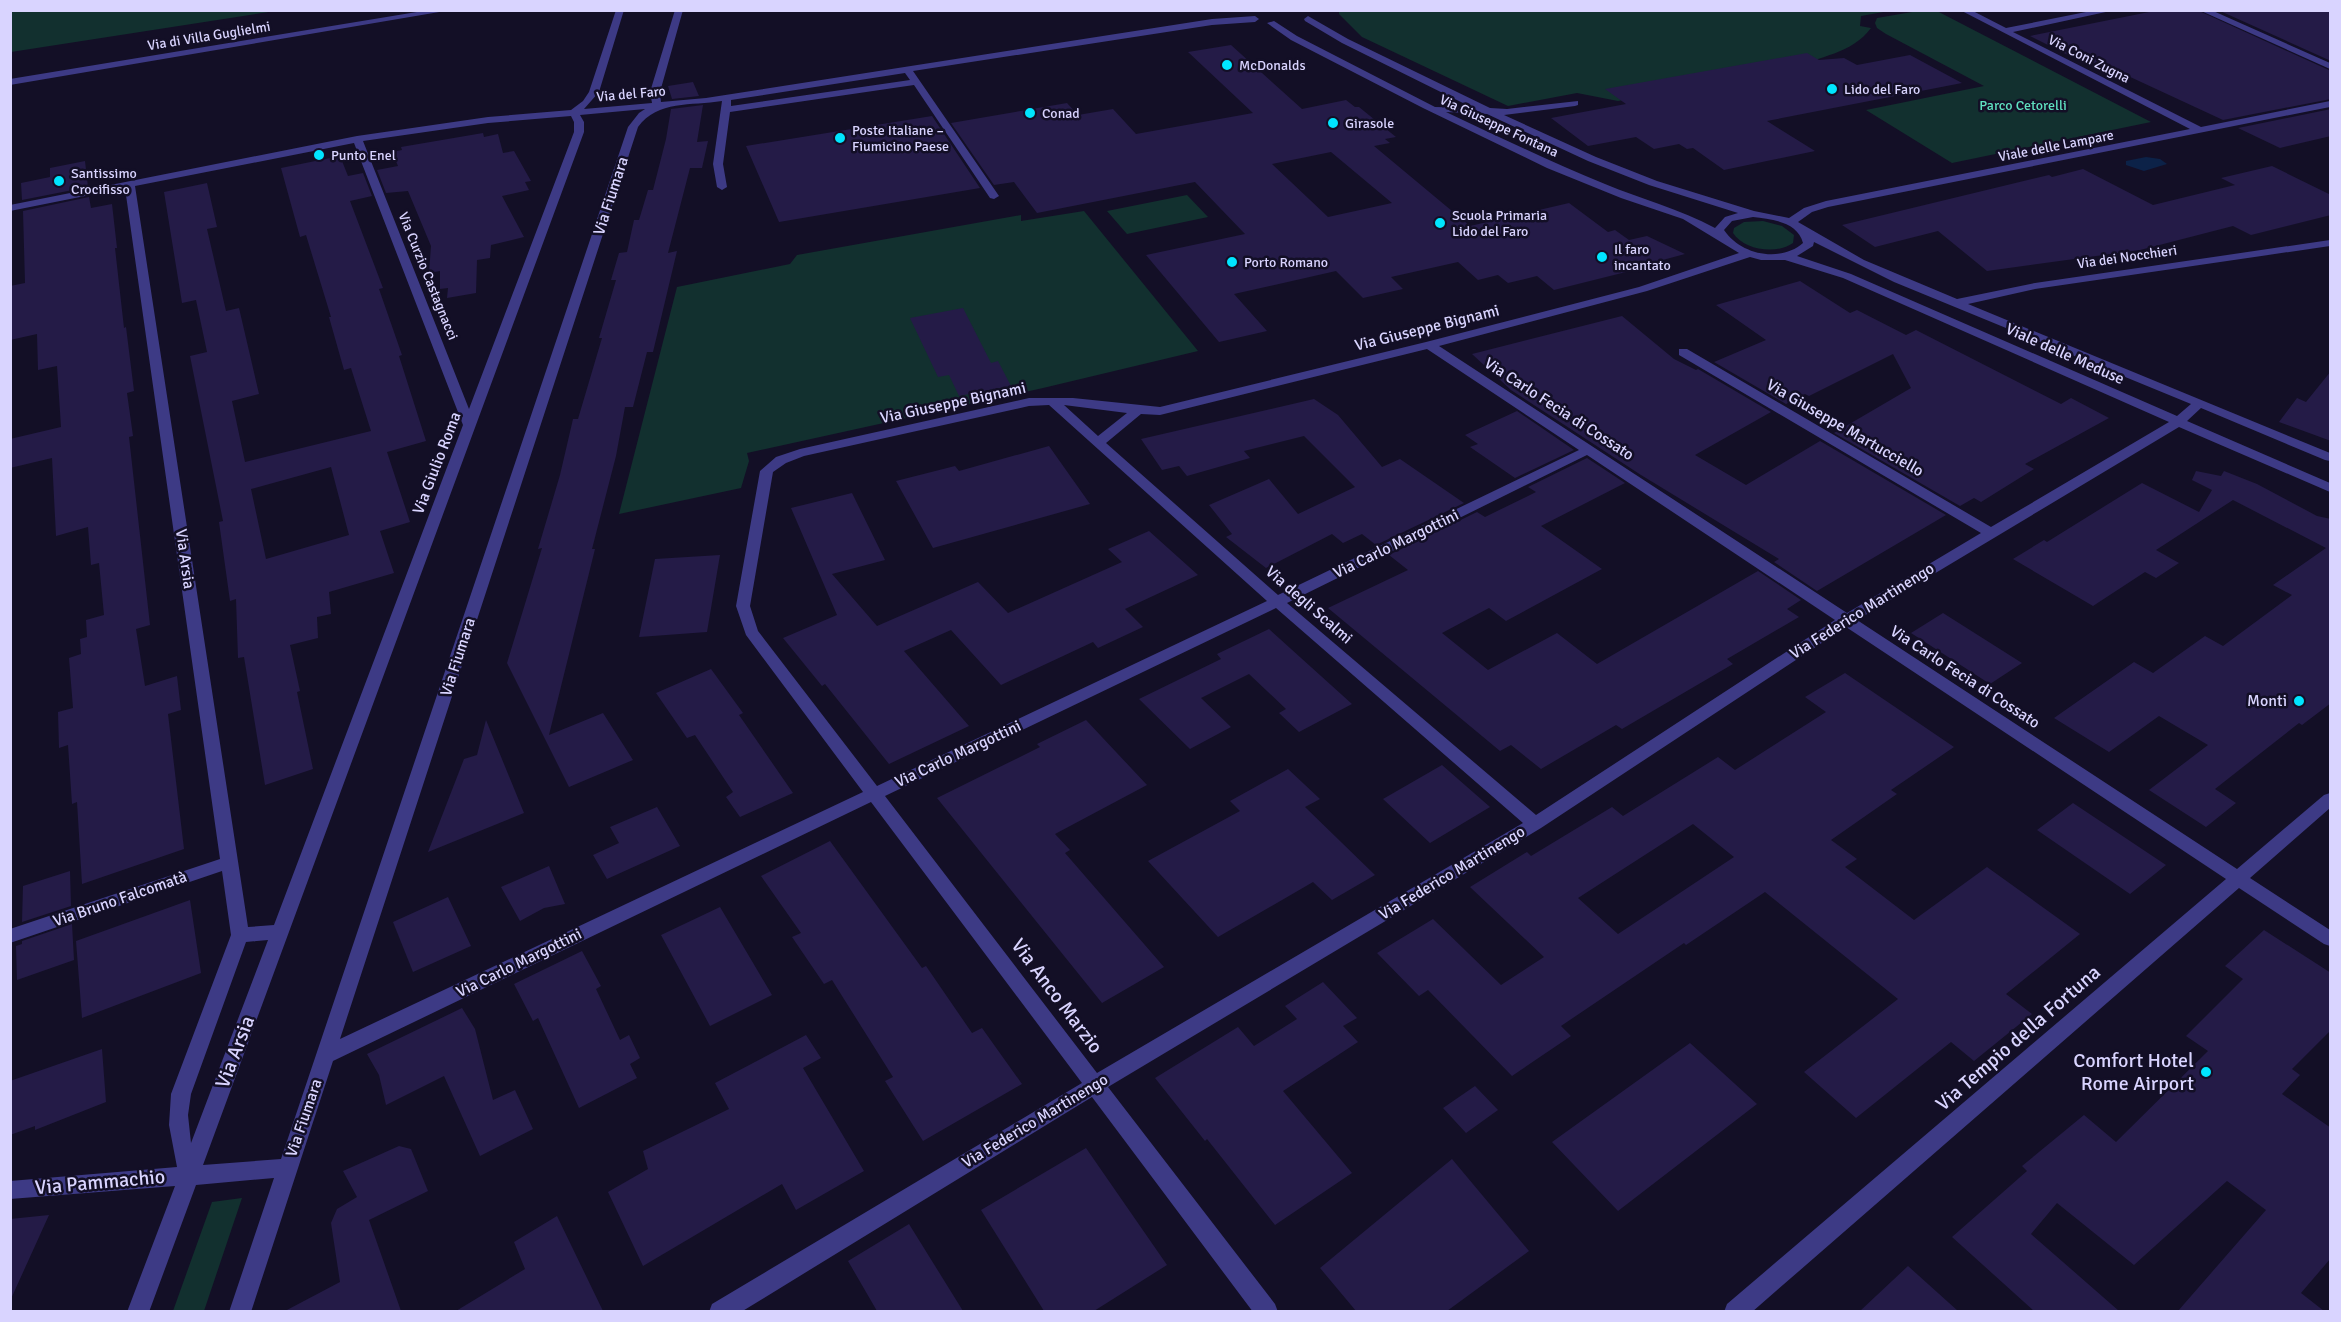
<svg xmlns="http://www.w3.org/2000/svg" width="2341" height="1322" font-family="Signika,sans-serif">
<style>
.green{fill:#12302f}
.water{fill:#0c2248}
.building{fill:#241b47;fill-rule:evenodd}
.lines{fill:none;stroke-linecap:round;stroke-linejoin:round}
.minor{fill:#3d3a85;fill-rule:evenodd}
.poi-dot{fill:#00e5ff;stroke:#130f26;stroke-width:2}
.labels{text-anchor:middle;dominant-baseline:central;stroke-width:5;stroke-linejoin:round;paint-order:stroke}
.far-street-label{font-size:14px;fill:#d9d4ff;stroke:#130f26}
.far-poi-label{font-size:14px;fill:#d9d4ff;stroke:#130f26;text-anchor:start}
.far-park-label{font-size:14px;fill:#5fe0c0;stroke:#130f26}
.street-label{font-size:16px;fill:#d9d4ff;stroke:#130f26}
.poi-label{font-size:16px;fill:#d9d4ff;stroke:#130f26;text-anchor:end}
.near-street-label{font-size:20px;fill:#d9d4ff;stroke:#130f26}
.near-poi-label{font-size:20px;fill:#d9d4ff;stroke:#130f26;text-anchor:end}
</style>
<rect width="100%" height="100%" fill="#130f26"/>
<!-- green -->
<path class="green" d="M11 10H275V11L11 52Z
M1339 10 1889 11 1861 16 1860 26 1871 28C1852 54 1819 56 1791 69L1618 101 1577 93 1508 106 1362 37 1339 14Z
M1935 10 2151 122 1952 163 1866 110 1984 86 1886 34 1877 28 1875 23 1877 18 1918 11Z
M1187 195 1208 217 1127 234 1107 211Z
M1084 211 1198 351 1043 388 747 453 749 461 741 488 619 514 677 287 790 264 797 255 1021 215V221Z
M1763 221 1782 226 1794 235 1793 243C1776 255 1744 250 1733 233L1734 228 1744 222Z
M242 1198 204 1311H173L212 1202Z"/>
<!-- water -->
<path class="water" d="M2146 157 2160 159 2167 164 2144 171 2126 165V161Z"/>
<!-- building -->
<path class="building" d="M2159 10H2197L2331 71V99L2223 120 2113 69 2108 70 2096 63 2088 65 2030 36Z
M2218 10H2331V61Z
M1231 45 1302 109 1346 100 1355 107H1359L1396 137 1385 139 1390 143 1374 146 1470 226 1569 203 1608 232 1615 230 1629 240 1647 236 1685 254 1659 261 1662 263 1554 290 1537 276 1508 283 1498 275 1478 280 1458 262 1391 277 1403 289 1363 298 1336 271 1234 294 1267 331 1219 342 1146 255 1245 234 1195 182 1037 213 1014 182 994 185 951 123 1067 103 1078 115 1113 109 1136 134 1253 113 1188 52ZM1331 152 1392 203 1328 217 1272 164Z
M1807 53 1819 60 1844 58 1857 65 1910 55 1962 83 1767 121 1815 151 1724 170 1693 148 1687 149 1679 144 1654 149 1636 137 1588 146 1551 118 1626 104 1605 89Z
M693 82 699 96 672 99 668 86Z
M703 105 697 142 708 141 702 168H690L668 253 677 251 653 352H647L633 407H625L616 456 592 549H595L549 735 603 713 633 760 569 787 507 663 542 548 538 549 560 475 573 419H578L602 338H599L616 280H611L619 253 627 252 634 220H639L648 190H653L666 139 671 109Z
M2331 109V136L2280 148 2238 128Z
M932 116 980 188 779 222 746 146Z
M483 133 484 137 498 134 503 153 514 151 531 181 525 182 529 190 502 196 524 237 491 245 490 258 477 260 476 293 447 298 448 288 440 289V271L429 273 431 246 408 191 386 193 377 170 398 166 392 152 402 150 401 147Z
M340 156 348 176 363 173 372 196 350 201 383 288 379 289 402 355 399 356 426 441 387 452 410 522 380 531 394 573 329 592 331 614 317 617 318 638 290 645 300 691 297 692 313 769 265 785 244 657 238 658 236 599 230 601 219 522 223 521 190 356 207 352 196 300 182 303 164 192 207 183 217 227 207 229 226 311 239 308 259 394 232 401 245 462 371 431 351 368 344 370 329 317H331L306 235 300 237 281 168ZM331 467 349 535 266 559 251 489Z
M85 161 88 187 22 200 21 183 50 177V168Z
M2272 166 2331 195V215L2251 235 2233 226 2140 250 1987 271 1938 231 1875 247 1842 225 2049 175 2052 177 2083 169 2153 205 2235 185 2221 178Z
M89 197 91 208 112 204 117 248H115L124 328 126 327 134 391 127 393 133 436 129 437 150 625 136 629 145 686 177 676 181 710 168 714 184 849 82 884 77 802 72 804 68 745 59 748 58 712 73 708 69 658 81 654 80 639 87 637 86 620 104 615 99 563 91 565 88 527 56 536 52 458 10 468V439L61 427 57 366 38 370 37 334 10 340V286L25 283 23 211Z
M1800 281 1850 313 1857 310 1906 335 1916 330 2061 404 2071 398 2109 418 2025 464 2034 469 1981 502 1974 498 1960 506 1834 433 1911 388 1893 354 1809 396 1805 394 1786 404 1714 362 1766 340 1716 305Z
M963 308 991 363 998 361 1011 386 959 396 949 375 938 377 910 318Z
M1622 316 1674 359 1696 370 1698 369 1771 412 1695 455 1746 485 1820 441 1946 515 1817 591 1774 562 1779 559 1641 475 1511 390 1472 354Z
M2331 371V441L2279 422 2297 398 2306 402Z
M1314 399 1338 415 1382 467 1400 459 1464 503 1376 545 1362 534 1343 543 1332 534 1266 568 1226 537 1232 534 1209 505 1269 479 1298 514 1355 487 1304 436 1244 451 1250 458 1187 476 1179 466 1162 470 1141 439Z
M1517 411 1574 450 1515 478 1470 447 1478 444 1465 435Z
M1049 446 1090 504 933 548 896 481 955 466 959 471Z
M1587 458 1625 483 1541 526 1602 569 1506 621 1489 608 1442 633 1488 670 1557 633 1597 664 1758 571 1801 600 1787 609 1799 617 1727 659 1733 664 1622 729 1616 725 1541 769 1511 745 1500 751 1328 608 1408 570 1389 555 1477 512 1485 517 1536 492 1528 487Z
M2196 471 2221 476 2224 471 2257 484 2317 516 2331 519V703L2302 725 2299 723 2215 789 2236 803 2206 827 2149 790 2208 745 2159 716 2109 752 2054 718 2134 662 2153 673 2205 636 2223 646 2292 595 2273 585 2326 548 2233 500 2156 550 2179 563 2156 578 2145 572 2093 606 2013 559 2044 540 2047 542 2142 483 2199 512 2212 490 2192 480Z
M852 493 885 560 832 574 877 626 978 582 1008 613 1122 562 1108 549 1149 531 1198 575 1125 609 1143 627 1098 648 1093 642 1001 685 951 630 904 651 969 726 889 764 825 684 822 686 783 638 837 615 791 508Z
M720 555 707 632 639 637 655 559Z
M1943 613 2022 663 1990 684 1911 633Z
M1269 629 1352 704 1299 732 1279 713 1286 709 1249 674 1201 698 1231 727 1190 749 1139 699 1221 659 1217 654Z
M711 669 743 713 739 715 793 793 740 817 726 797 733 792 695 735 687 738 656 693Z
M1845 673 1954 747 1891 790 1897 794 1831 840 1857 859 1845 867 1914 920 1987 867 2080 934 2006 994 2032 1014 1974 1061 1951 1042 1856 1118 1804 1072 1898 999 1765 892 1686 945 1684 943 1561 1026 1571 1036 1512 1076 1428 990 1419 996 1377 953 1433 919 1501 985 1544 957 1470 887 1527 852 1531 856 1612 807 1623 816 1718 757 1735 770 1826 712 1805 697ZM1693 824 1734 857 1618 934 1578 898Z
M486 720 524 813 428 852 464 759 477 755Z
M1086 720 1147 785 1055 834 1070 850 1065 853 1164 967 1102 1003 937 798 1040 747 1037 744Z
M1442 765 1490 807 1430 843 1383 799Z
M1288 769 1320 799 1305 807 1375 875 1332 900 1313 882 1218 937 1148 861 1240 811 1230 801Z
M2073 803 2166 865 2130 894 2037 830Z
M657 807 680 846 607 879 593 855 619 843 610 827Z
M830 841 922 968 926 966 972 1033 982 1028 1022 1084 923 1141 885 1081 893 1077 832 980 824 984 792 937 801 933 761 876Z
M549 866 565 904 544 908 520 921 501 887Z
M70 871 71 906 22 922 23 886Z
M448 897 471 946 413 972 393 922Z
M190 900 201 973 82 1018 76 941Z
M720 907 772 995 710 1026 661 935Z
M72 924 74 960 17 980 16 946 22 944V941Z
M2264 930 2331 973V1030L2292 1069 2300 1075 2282 1094 2331 1128V1258L2301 1293 2324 1311H2178L2266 1210 2227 1181 2134 1265 2057 1203 2031 1234 2119 1311H2034L1952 1237 2027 1171 2022 1166 2084 1115 2116 1142 2208 1051 2186 1036 2243 979 2225 966Z
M582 951 601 986 596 989 620 1040 629 1035 640 1058 630 1064 637 1078 579 1108 538 1018 533 1021 514 984Z
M1323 982 1357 1018 1343 1026 1358 1042 1283 1091 1352 1173 1275 1225 1207 1139 1205 1141 1155 1078 1238 1027 1254 1046 1297 1019 1285 1006Z
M462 1008 475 1029 493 1100 515 1090 533 1129 480 1156 444 1076 386 1105 379 1075 367 1054Z
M806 1035 821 1058 803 1068 864 1171 796 1210 782 1184 643 1266 608 1192 648 1169 643 1151 729 1109 715 1083Z
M1690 1043 1757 1104 1618 1211 1552 1142Z
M102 1049 106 1102 35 1130V1126L10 1135V1081Z
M1475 1086 1498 1110 1466 1133 1443 1108Z
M399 1146 411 1149 428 1191 369 1220 401 1311H285L340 1282 331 1223 337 1209 357 1197 343 1171Z
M1086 1148 1167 1265 1094 1311H1044L981 1210Z
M1452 1159 1529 1251 1447 1311H1356L1320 1268Z
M49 1215 10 1301V1219Z
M557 1216 603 1311H456L525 1269 514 1242Z
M909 1224 963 1311H877L848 1261Z
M1908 1266 1958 1311H1860Z"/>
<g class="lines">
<!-- minor -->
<path class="minor" d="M429 10H451L10 85V79Z
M616 10H624L599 92 584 109 652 103 650 92 675 10H683L660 92 661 102 706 98 1212 19 1255 16 1259 19 1255 22 1212 25 913 71 999 196 994 199 990 198 914 85 730 112 723 164 727 187 722 190 717 187 713 164 722 101C691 106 658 100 638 127L340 1039 863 792 746 635 736 606 760 471 776 457 800 449 1029 398H1073L1160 407 1426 342 1639 287 1739 253 1683 219 1621 198 1547 168 1423 108 1291 40 1267 23 1274 21 1297 36 1435 107 1473 108 1342 43 1305 21 1304 19 1308 16 1348 39 1490 108 1507 109 1578 101V105L1575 106 1504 115 1596 157 1657 181 1754 211 1789 218 1804 208 1826 201 2190 129 1960 10H1971L2006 28 2096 10H2115L2013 32 2201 127 2330 101V107L1828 207 1812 212 1798 222 1864 260 1957 299 2035 283 2330 240V246L2035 289 1968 304 2330 453V461L2325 460 2201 408 2187 421 2330 483V492L2179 427 1857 620 2237 869 2324 795 2330 793V808L2250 878 2330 930V946L2324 944 2239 888 1752 1312H1724L1727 1304 2226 879 1846 627 1541 828 1108 1087 1275 1304 1278 1312H1253L1092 1097 741 1312H709L712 1304 1082 1083 871 802 333 1061 251 1312H229L274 1178 196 1185 149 1312H127L175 1186 10 1199V1181L177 1167 169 1125 171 1094 231 935 222 871 10 943V929L220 859 125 188 10 211V205L357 136 488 117 571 110 583 101 589 92ZM905 73 910 80 731 106V100ZM645 109 639 113 628 127 281 1159 203 1165 584 132V122L580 115ZM1446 112 1487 114 1588 161 1649 185 1738 213 1725 217 1715 228C1680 209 1641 199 1605 184 1551 162 1499 137 1446 112ZM571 116 574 122V132L469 409 363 141 488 123ZM354 143 463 425 274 925 248 927 135 186ZM1753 217C1772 219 1798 222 1803 243 1780 263 1741 255 1724 230L1732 221ZM1814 242 1894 282 2191 404 2177 416 1851 274 1797 256 1813 246ZM1750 257 1761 260H1785L1843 278 2169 422 1991 527 1687 349H1679V355L1981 533 1847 613 1439 346 1647 291ZM1427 349 1579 450 1278 595 1106 443 1141 414 1160 415ZM1049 405 1267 601 877 786 758 631 750 606 773 472 786 463 804 456 1029 406ZM1064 405 1127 413 1098 436ZM1587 455 1835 620 1536 815 1287 603ZM1276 608 1523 823 1097 1073 885 796ZM268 940 191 1143 188 1115 191 1094 246 942Z
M2199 10H2211L2330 63V69Z"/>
</g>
<!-- markers -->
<g class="poi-dot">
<circle cx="1227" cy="65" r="6"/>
<circle cx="1832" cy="89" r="6"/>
<circle cx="1030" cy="113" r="6"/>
<circle cx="1333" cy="123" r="6"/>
<circle cx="840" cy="138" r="6"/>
<circle cx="319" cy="155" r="6"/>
<circle cx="59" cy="181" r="6"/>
<circle cx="1440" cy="223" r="6"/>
<circle cx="1602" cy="257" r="6"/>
<circle cx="1232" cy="262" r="6"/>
<circle cx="2299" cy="701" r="6"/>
<circle cx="2206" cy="1072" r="6"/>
</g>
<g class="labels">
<!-- far-street labels -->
<g class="far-street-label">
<text transform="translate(209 36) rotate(-9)">Via di Villa Guglielmi</text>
<text transform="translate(2089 59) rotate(27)">Via Coni Zugna</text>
<text transform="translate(631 94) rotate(-5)">Via del Faro</text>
<text transform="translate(1499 126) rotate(25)">Via Giuseppe Fontana</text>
<text transform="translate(2056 146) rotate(-11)">Viale delle Lampare</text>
<text transform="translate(2127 257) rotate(-8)">Via dei Nocchieri</text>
<text transform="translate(428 276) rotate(68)">Via Curzio Castagnacci</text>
</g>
<!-- far-poi labels -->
<g class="far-poi-label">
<text x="1239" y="65">McDonalds</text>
<text x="1844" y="89">Lido del Faro</text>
<text x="1042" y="113">Conad</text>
<text x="1345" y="123">Girasole</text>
<text x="852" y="130">Poste Italiane –<tspan x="852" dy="16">Fiumicino Paese</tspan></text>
<text x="331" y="155">Punto Enel</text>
<text x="71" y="173">Santissimo<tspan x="71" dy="16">Crocifisso</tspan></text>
<text x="1452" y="215">Scuola Primaria<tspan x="1452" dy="16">Lido del Faro</tspan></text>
<text x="1614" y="249">Il faro<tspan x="1614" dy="16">incantato</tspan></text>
<text x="1244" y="262">Porto Romano</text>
</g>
<!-- far-park labels -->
<g class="far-park-label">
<text x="2023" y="105">Parco Cetorelli</text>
</g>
<!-- street labels -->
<g class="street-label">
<text transform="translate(611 196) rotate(-72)">Via Fiumara</text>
<text transform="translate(1427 328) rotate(-14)">Via Giuseppe Bignami</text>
<text transform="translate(2065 354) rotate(24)">Viale delle Meduse</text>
<text transform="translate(953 403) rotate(-12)">Via Giuseppe Bignami</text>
<text transform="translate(1559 409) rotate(33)">Via Carlo Fecia di Cossato</text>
<text transform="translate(1845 428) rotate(30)">Via Giuseppe Martucciello</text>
<text transform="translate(437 463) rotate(-69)">Via Giulio Roma</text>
<text transform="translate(1396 544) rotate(-26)">Via Carlo Margottini</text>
<text transform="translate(185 559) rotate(82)">Via Arsia</text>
<text transform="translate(1309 605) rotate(41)">Via degli Scalmi</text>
<text transform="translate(1862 611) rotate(-32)">Via Federico Martinengo</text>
<text transform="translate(458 657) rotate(-72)">Via Fiumara</text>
<text transform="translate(1965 677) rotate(33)">Via Carlo Fecia di Cossato</text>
<text transform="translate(958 754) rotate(-25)">Via Carlo Margottini</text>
<text transform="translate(1452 873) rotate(-31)">Via Federico Martinengo</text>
<text transform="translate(120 899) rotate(-19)">Via Bruno Falcomatà</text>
<text transform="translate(519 963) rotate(-26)">Via Carlo Margottini</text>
<text transform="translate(304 1118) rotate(-71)">Via Fiumara</text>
<text transform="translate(1035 1121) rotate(-31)">Via Federico Martinengo</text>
</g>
<!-- poi labels -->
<g class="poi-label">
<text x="2287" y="701">Monti</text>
</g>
<!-- near-street labels -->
<g class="near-street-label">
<text transform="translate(1057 996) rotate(53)">Via Anco Marzio</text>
<text transform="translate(2018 1038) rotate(-41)">Via Tempio della Fortuna</text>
<text transform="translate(235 1052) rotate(-69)">Via Arsia</text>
<text transform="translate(100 1182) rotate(-5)">Via Pammachio</text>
</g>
<!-- near-poi labels -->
<g class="near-poi-label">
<text x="2194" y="1060">Comfort Hotel<tspan x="2194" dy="23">Rome Airport</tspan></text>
</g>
</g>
<!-- border -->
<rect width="2341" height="1322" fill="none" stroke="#d9d4ff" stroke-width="24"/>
</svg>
